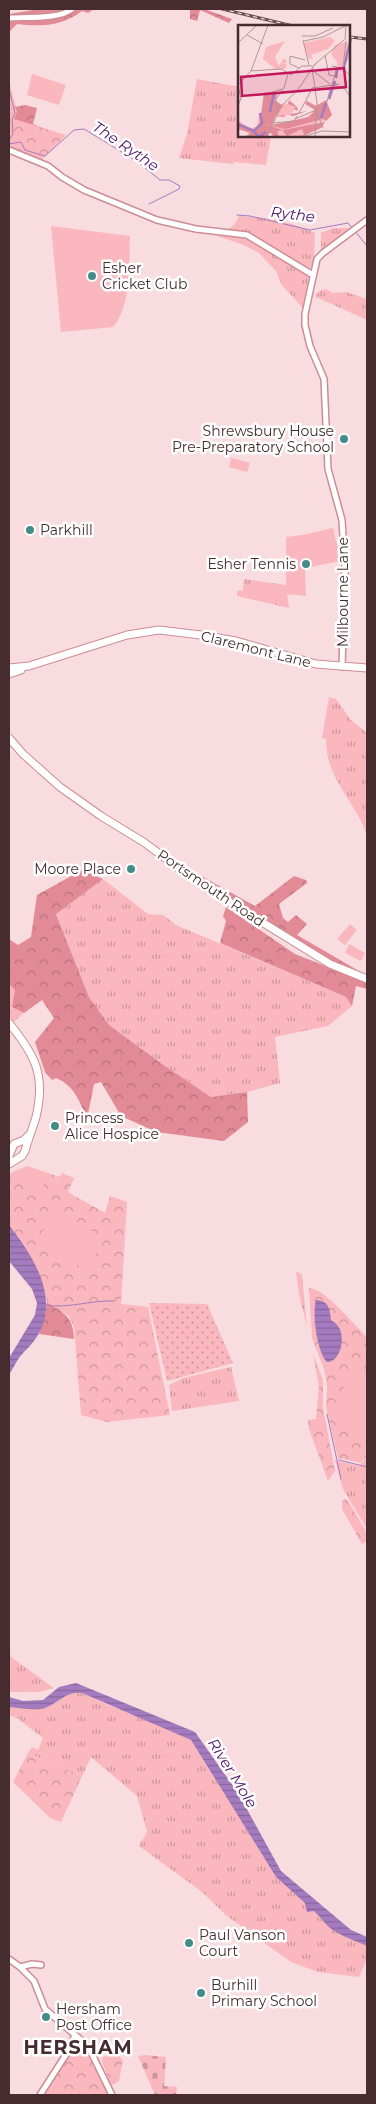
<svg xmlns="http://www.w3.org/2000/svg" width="376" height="2104" font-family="Montserrat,sans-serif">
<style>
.grass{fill:url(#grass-tufts)}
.forest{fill:url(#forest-crowns)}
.cemetery{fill:url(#cemetery-stones)}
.park{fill:url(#park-crowns)}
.garden{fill:url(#garden-dots)}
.pitch{fill:#fab7be}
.water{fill:url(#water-rules)}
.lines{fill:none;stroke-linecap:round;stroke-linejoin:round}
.stream{stroke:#a57bbf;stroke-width:1}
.tertiary-casing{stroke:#cd8d94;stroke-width:8}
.primary-casing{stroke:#cd8d94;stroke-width:9}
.tertiary{stroke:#fff;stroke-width:5}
.primary{stroke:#fff;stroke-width:7}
.rail-casing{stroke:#6a5053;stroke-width:3}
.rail{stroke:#fff;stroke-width:1;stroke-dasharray:4;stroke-linecap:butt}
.poi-dot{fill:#448c89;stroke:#fff;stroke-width:2}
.labels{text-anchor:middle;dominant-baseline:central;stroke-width:5;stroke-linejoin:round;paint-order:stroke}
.poi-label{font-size:14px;fill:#462c2f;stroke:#fff;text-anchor:start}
.street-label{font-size:14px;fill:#462c2f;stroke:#fff}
.water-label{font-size:15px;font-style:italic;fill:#4c1467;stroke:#fff}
.district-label{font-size:19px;font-weight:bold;letter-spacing:1px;fill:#462c2f;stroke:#fff}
.inset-river{fill:none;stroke:#a57bbf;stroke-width:2.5}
.inset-road{fill:none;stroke:#b19699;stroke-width:1}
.view{fill:#c2185b;fill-opacity:0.15;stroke:#c2185b;stroke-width:2.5}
.inset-edge{fill:none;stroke:#462c2f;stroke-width:2.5}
</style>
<defs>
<pattern id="grass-tufts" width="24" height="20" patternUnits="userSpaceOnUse" patternTransform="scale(1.25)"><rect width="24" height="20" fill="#fab7be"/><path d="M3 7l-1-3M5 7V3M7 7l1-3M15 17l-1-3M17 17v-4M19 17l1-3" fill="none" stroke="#cc959b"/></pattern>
<pattern id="forest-crowns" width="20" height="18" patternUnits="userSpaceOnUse" patternTransform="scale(1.25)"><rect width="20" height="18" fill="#e28a95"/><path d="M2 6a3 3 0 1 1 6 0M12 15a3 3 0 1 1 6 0" fill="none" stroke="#b9717a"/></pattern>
<pattern id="cemetery-stones" width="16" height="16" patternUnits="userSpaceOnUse" patternTransform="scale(1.25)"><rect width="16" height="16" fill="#fab7be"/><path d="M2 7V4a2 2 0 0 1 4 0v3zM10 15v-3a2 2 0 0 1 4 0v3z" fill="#cc959b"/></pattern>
<pattern id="park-crowns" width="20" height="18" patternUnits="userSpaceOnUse" patternTransform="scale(1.25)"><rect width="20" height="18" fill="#fab7be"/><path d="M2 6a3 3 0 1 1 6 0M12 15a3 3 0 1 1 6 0" fill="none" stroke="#cc959b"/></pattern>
<pattern id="garden-dots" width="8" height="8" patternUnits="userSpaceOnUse" patternTransform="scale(1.25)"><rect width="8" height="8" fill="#fab7be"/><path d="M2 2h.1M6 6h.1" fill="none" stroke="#cc959b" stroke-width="1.8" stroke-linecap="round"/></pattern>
<pattern id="water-rules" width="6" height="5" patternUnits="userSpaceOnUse" patternTransform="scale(1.25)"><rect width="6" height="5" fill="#a57bbf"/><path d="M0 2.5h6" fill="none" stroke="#88659c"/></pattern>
</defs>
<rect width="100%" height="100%" fill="#f8dcdf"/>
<!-- grass -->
<path class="grass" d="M197 79 240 87V136H271L266 165 234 162 233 164 179 158 187 134Z
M239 216C268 218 288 220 315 233L314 256 312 266 308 269 306 274 309 277 303 308 281 284 276 271 259 253 244 245 217 236 234 225Z
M333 228H347L350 229 321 250V233Z
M326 289 333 293 346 292 367 299V320L314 296 321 290Z
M244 579 286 585 289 608 237 596V591L243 590Z
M329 697 336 699 351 720 367 733V835C358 808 335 786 328 758 327 752 326 745 326 739L322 738Z
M103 879 148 914 163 915 176 925 346 997 352 1006 328 1026 275 1037 280 1083 247 1092 211 1097 162 1064 109 1025 89 997 56 913Z
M9 984 15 989 12 1007 24 1013 14 1022 9 1016Z
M296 1271 302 1275 307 1327 299 1294Z
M231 1367 239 1401 172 1411 169 1385 183 1378Z
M367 1457V1529L343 1489 335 1460 359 1466Z
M9 1653 11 1657 54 1688 40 1692H9Z
M74 1692 82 1693 110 1706 142 1718 191 1740 276 1877 339 1932 367 1946V1959L359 1977 318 1972 291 1962 227 1916 202 1892 139 1846 147 1832 137 1796 91 1757 82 1776 28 1753 32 1747 38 1750 43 1738 17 1718 9 1715V1707L40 1709 49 1706Z"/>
<!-- forest -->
<path class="forest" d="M39 9H94L88 13 82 11C63 26 40 27 17 24L9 32V14Z
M190 9H204L232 19 229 23 200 10 197 21 190 19Z
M9 81 15 107 25 105 37 108 33 124 62 136 9 148Z
M171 859 255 906 294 876 306 880 307 883 279 904 283 918 288 922 296 915 307 924 297 935 359 971 328 959 211 887Z
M82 870 103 879 56 914 89 997 109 1025 162 1064 211 1097 247 1092 248 1122 224 1141 156 1132 121 1116 101 1082 94 1084 87 1119C80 1102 74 1085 56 1078L52 1080 45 1072 35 1042 54 1018 42 1000 24 1013 12 1007 15 990 9 984V939L18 945 31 937 37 895Z
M226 907 295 954 363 981 367 984V989L356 986 352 1006 346 997 220 943 226 921 223 916Z
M47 1302C65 1314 73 1316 74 1339L39 1334 45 1316Z"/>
<!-- cemetery -->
<path class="cemetery" d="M145 2055 166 2057 164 2086 177 2087 176 2095H155L138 2056Z"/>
<!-- park -->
<path class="park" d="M9 81 17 112 14 119 66 135 41 161 9 150Z
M27 1166 60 1177 62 1173 74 1178 68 1192 105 1213 110 1196 127 1202 121 1304 148 1307 170 1415 107 1422 81 1415 74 1327 69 1316 47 1302 45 1292 15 1233 9 1225V1175L12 1172Z
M309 1288C326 1289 354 1325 367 1337V1456L361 1463 338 1458 326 1407 327 1387 324 1369 312 1338Z
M313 1354 323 1380V1408L335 1471 328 1481 309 1429 308 1420 316 1419 319 1387Z
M345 1499 348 1501 367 1533V1541L362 1544 342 1509V1501Z
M28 1753 82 1776 61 1822 50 1818 13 1782Z
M78 2042 84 2046 109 2095H43L75 2044Z
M109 2055 119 2056 123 2060 119 2081 111 2086 102 2061 103 2057Z"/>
<!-- garden -->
<path class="garden" d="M149 1303 207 1304 233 1363 167 1381Z"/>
<!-- pitch -->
<path class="pitch" d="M32 74 66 85 59 105 27 95Z
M51 226 130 236C129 262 131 308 113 327L61 332Z
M231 458 250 463 247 472 229 467Z
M333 528 341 561 305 568 306 596 286 594V537L302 535Z
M251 581 279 587 276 602 248 596Z
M350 924 357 930 345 945 337 939Z
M349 944 365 953 361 961 345 953Z
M29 1167 47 1173 42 1190 23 1184Z
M56 1209 105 1239 86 1270 37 1241Z
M367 1369V1437C359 1437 353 1434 347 1427 344 1423 339 1419 338 1415 332 1397 351 1373 367 1369Z"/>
<!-- water -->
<path class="water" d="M9 1225C33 1256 62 1300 36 1338 31 1346 24 1351 19 1358 15 1364 12 1370 9 1375V1358L35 1315 37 1303 32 1289 9 1261Z
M316 1300C329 1301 330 1309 331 1320 336 1323 340 1327 341 1333 344 1343 339 1362 327 1362 317 1352 312 1314 316 1300Z
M76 1683 195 1732 238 1793 281 1871 351 1930 367 1937V1946C354 1940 334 1934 325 1923 321 1918 318 1915 314 1911L307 1912 305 1903 276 1877 191 1740 82 1693C66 1690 56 1706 41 1709 31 1710 19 1708 9 1707V1697L23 1701 43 1700 59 1687Z"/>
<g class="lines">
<!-- stream -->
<path class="stream" d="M9 89 15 113 12 120 13 134 9 140
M9 144 21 142 25 150 45 156 74 130 84 129 138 162 160 180H169L180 186 179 189 149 204
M237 215 250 216 310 230 348 223 352 228
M355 231 367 246
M45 1305C68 1309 90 1300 114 1301
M327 1414 341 1479
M339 1460 367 1467"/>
<defs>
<path id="tertiary" d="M9 18C25 17 61 19 72 9
M9 150 48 166 62 177 84 190 157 220 196 229 247 235 313 275
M342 667 345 568 342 520 328 469 324 379 310 346 305 325V314L317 259 323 253 367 220
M9 1959 20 1967 34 1981 45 2009 88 2046 112 2095
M20 1967 32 1964 41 1965
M40 2095 69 2050 75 2035"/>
<path id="primary" d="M9 668 29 666 127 635 159 630 201 635 236 641 316 664 367 668
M9 674 21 670
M9 738 23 754 60 787 101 816 145 843 197 882 330 964 367 979
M9 1023C35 1055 46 1075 36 1117 33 1128 28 1139 25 1151L22 1156 9 1164
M9 1156 14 1144 24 1140 29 1135"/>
</defs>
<!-- tertiary casing -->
<use href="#tertiary" class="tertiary-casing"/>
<!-- primary casing -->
<use href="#primary" class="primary-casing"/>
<!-- tertiary -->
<use href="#tertiary" class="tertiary"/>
<!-- primary -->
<use href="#primary" class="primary"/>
<defs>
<path id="rail" d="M222 9 293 26
M350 37 367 39"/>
</defs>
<!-- rail casing -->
<use href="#rail" class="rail-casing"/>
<!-- rail -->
<use href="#rail" class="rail"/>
</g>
<!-- markers -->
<g class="poi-dot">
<circle cx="92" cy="276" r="5"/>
<circle cx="344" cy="439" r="5"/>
<circle cx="30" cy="530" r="5"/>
<circle cx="306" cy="564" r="5"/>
<circle cx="131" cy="869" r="5"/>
<circle cx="55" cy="1126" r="5"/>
<circle cx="189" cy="1943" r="5"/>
<circle cx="201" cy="1993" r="5"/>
<circle cx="46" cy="2017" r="5"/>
</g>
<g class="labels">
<!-- poi labels -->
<g class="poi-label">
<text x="102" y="268">Esher<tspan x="102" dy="16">Cricket Club</tspan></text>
<text x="334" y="431" text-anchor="end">Shrewsbury House<tspan x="334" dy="16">Pre-Preparatory School</tspan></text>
<text x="40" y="530">Parkhill</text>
<text x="296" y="564" text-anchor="end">Esher Tennis</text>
<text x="121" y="869" text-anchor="end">Moore Place</text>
<text x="65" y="1118">Princess<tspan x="65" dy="16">Alice Hospice</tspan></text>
<text x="199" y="1935">Paul Vanson<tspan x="199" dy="16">Court</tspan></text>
<text x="211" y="1985">Burhill<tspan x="211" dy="16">Primary School</tspan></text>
<text x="56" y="2009">Hersham<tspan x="56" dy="16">Post Office</tspan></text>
</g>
<!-- street labels -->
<g class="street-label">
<text transform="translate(343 592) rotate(-90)">Milbourne Lane</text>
<text transform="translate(256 649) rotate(14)">Claremont Lane</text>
<text transform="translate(211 888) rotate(34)">Portsmouth Road</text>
</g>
<!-- water labels -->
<g class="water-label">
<text transform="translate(126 146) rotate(34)">The Rythe</text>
<text transform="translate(293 214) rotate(7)">Rythe</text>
<text transform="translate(233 1773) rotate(58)">River Mole</text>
</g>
<!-- district labels -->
<g class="district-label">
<text x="78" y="2047">HERSHAM</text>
</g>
</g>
<!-- overview -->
<g transform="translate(238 25)">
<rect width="112" height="112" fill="#f8dcdf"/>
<path d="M47 16 37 32 41 41 45 34H48L49 38H44L49 39 47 44H37L25 34 28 22ZM36 66 39 70 37 76 44 80 34 100 63 96 77 86V96L85 94 88 96 77 98V104L86 106 78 105 63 112H36L28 104 26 110 29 112H25L24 106 20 108 21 112H15V106L3 102 0 95 12 104 19 101 21 89 25 87 26 70Z" fill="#fab7be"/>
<path d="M36 67 39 70 37 76 44 80 50 79 51 75 59 82 60 86 55 84 53 89 69 86 55 91 49 89 54 83 46 92 37 91 34 100 71 92 77 85 67 79 69 76 78 81 88 75 94 90 88 96 85 94 47 104 26 99 45 105 87 97 83 103 63 112H57L66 110 64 104 49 111 44 105 39 106 41 112H36L32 107 29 112H7L12 108 0 104V99L13 106 21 103 26 68Z" fill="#e28a95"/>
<path d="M109 17 111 34 100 47 99 37 93 29 97 20Z" fill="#fab7be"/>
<path d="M47 78 58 82 52 90 38 91Z" fill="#fab7be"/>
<path d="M92 12 97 16 90 24 73 30 75 34H71L65 18Z" fill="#fab7be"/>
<path class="inset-river" d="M106 42 113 13M98 53 99 44 105 43M91 74 97 56M32 87 36 68M83 93 88 78M0 99 16 106 24 98 22 88M15 106 21 112 28 107"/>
<path class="inset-road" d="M9 10 25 19M64 11H77L95 3M65 15 71 40M107 15 108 0M66 16 85 12 107 1M108 16 105 43 113 52M0 18 19 0M87 30 91 50 97 51M76 40 106 15M94 41 99 42 94 60M61 43 52 39V31L67 35M74 43 79 78 77 112M74 45 92 59M12 46 43 44 53 50 64 41H75M13 46 30 0M0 60 3 74 0 80M0 60 12 47M96 60 107 64 113 73M75 63 101 59M26 70 44 64M89 77 93 60M40 85 38 74 46 63 50 49M61 88 75 62M79 88 85 103M57 94 78 85M36 98 56 96 59 91M29 112 43 81 59 66 78 38M64 112 84 106 113 107"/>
<path class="view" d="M106 43 108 62 4 71 3 52Z"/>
<rect width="112" height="112" class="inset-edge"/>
</g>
<!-- border -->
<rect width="376" height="2104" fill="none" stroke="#462c2f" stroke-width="20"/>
</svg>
